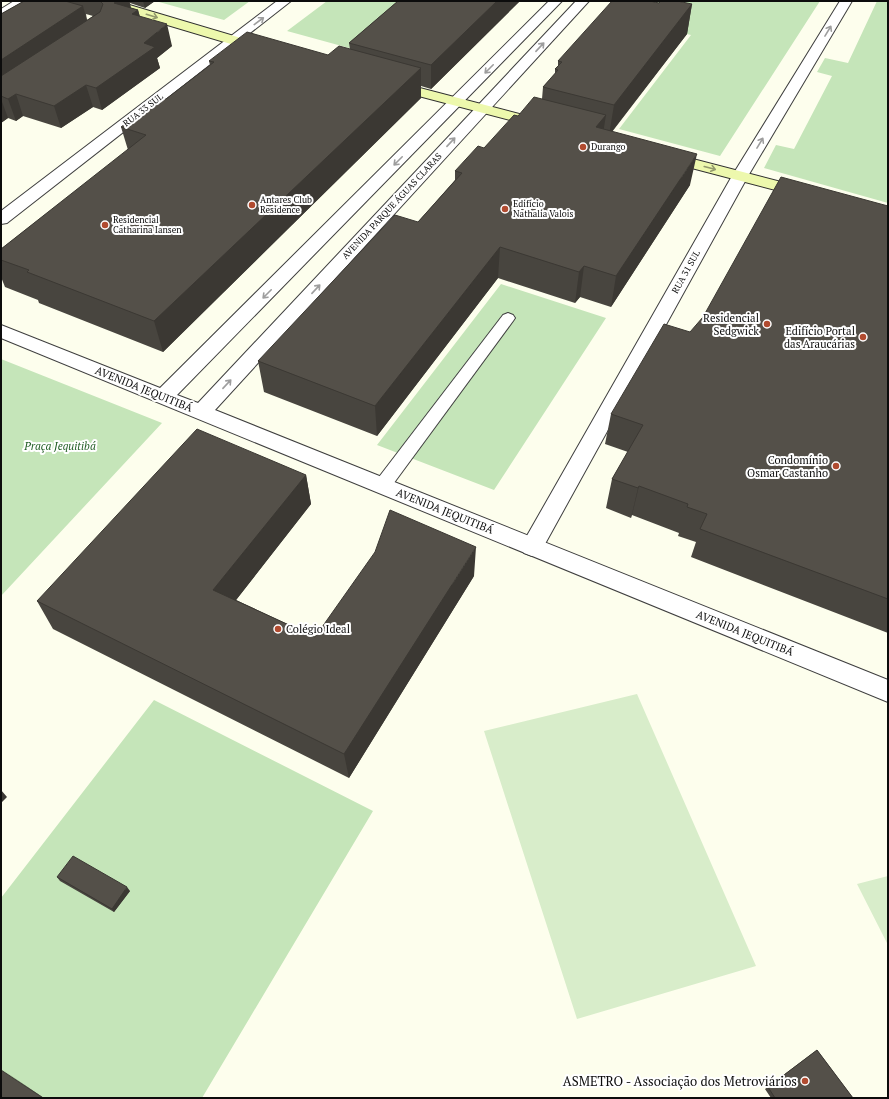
<svg xmlns="http://www.w3.org/2000/svg" width="889" height="1099" font-family="'PT Serif',serif">
<style>
.green{fill:#c5e5b9}
.pitch{fill:#d8edca}
.lines{fill:none;stroke-linecap:round;stroke-linejoin:round}
.service-casing{stroke:#3f3f3f;stroke-width:2}
.minor-casing{stroke:#3f3f3f;stroke-width:2}
.tertiary-casing{stroke:#3f3f3f;stroke-width:2}
.secondary-casing{stroke:#2e2e2e;stroke-width:2}
.service{fill:#fff;fill-rule:evenodd}
.minor{fill:#fff;fill-rule:evenodd}
.tertiary{fill:#fff;fill-rule:evenodd}
.secondary{fill:#edf8ad;fill-rule:evenodd}
.wall{fill:#48453f;fill-rule:evenodd}
.shaded-wall{fill:#3b3833}
.building{fill:#545049;stroke:#3b3833}
.oneway{stroke:#939a6d}
.oneway2{stroke:#9e9e9e}
.poi-dot{fill:#b14b30;stroke:#fff;stroke-width:1.5}
.labels{text-anchor:middle;dominant-baseline:central;stroke-width:4;stroke-linejoin:round;paint-order:stroke}
.far-street-label{font-size:9px;fill:#0c0c0c;stroke:#fff}
.far-poi-label{font-size:9px;fill:#0c0c0c;stroke:#fff;text-anchor:start}
.poi-label{font-size:11px;fill:#0c0c0c;stroke:#fff;text-anchor:end}
.street-label{font-size:11px;fill:#0c0c0c;stroke:#fff}
.park-label{font-size:11px;font-style:italic;fill:#225e25;stroke:#fff}
.near-poi-label{font-size:13px;fill:#0c0c0c;stroke:#fff;text-anchor:end}
</style>
<rect width="100%" height="100%" fill="#fdfeed"/>
<!-- green -->
<path class="green" d="M160 1H250L224 20 159 2Z
M327 1H420L360 51 287 31Z
M619 1H820L720 156 619 129 691 35 607 15Z
M877 1H888V203L764 168 776 145 794 149 832 76 817 72 825 58 848 63Z
M501 284 606 318 494 490 377 445Z
M1 359 162 423 1 596Z
M154 700 373 811 202 1098H1V898Z"/>
<!-- pitch -->
<path class="pitch" d="M637 694 756 966 577 1019 484 731Z
M888 876V945L857 884Z"/>
<g class="lines">
<defs>
<path id="service" d="M508 313 513 315 515 318 513 321 388 491 382 493 376 491 373 486 376 481 503 315Z"/>
<path id="minor" d="M14 1H29L1 18V9Z
M277 1H291L7 223 1 224V211Z
M840 1H852L748 176 540 553 532 556 524 553 521 547 524 541 732 176Z"/>
<path id="tertiary" d="M549 1H562L177 395 198 403 576 1H589L215 410 888 680V702L1 338V325L160 388Z"/>
<path id="secondary" d="M96 1H116L268 46 270 49 268 52H258L97 4Z
M393 81 546 121 548 124 546 127 541 128 388 88 386 85 388 82Z
M666 152 812 190 814 193 812 196 806 198 661 160 658 157 661 154Z"/>
</defs>
<!-- service casing -->
<use href="#service" class="service-casing"/>
<!-- minor casing -->
<use href="#minor" class="minor-casing"/>
<!-- tertiary casing -->
<use href="#tertiary" class="tertiary-casing"/>
<!-- secondary casing -->
<use href="#secondary" class="secondary-casing"/>
<!-- service -->
<use href="#service" class="service"/>
<!-- minor -->
<use href="#minor" class="minor"/>
<!-- tertiary -->
<use href="#tertiary" class="tertiary"/>
<!-- secondary -->
<use href="#secondary" class="secondary"/>
</g>
<!-- wall -->
<path class="wall" d="M24 1H155L145 8 130 3 131 8 138 10 140 17 172 46 157 58 160 68 102 110 93 107 61 128 23 116 16 121 8 118 1 123V14ZM86 14 93 16 87 20Z
M398 1H520L431 89 421 86V98L163 352 39 303 38 300 5 287 1 277V249L128 150 121 127 166 99 210 65 209 61 328 55 350 49 349 43Z
M659 3 692 4 687 34 612 132 690 185 611 307 580 297 575 303 498 278 377 436 264 392 258 361 418 222 455 180V171L484 148 518 116 542 99 543 87 555 74V69L558 66V61Z
M888 206V633L691 557 696 542 678 536 679 533 632 515 631 518 606 508 612 479 628 452 605 444 611 414 690 332Z
M306 475 311 504 236 600 315 637 474 576 349 778 53 629 37 601Z
M57 877 130 891 114 912 60 881Z
M817 1050 853 1098H771L765 1089Z"/>
<!-- shaded-wall -->
<path class="shaded-wall" d="M118 1H129L132 14 138 10 144 32 114 3Z
M143 1H155L145 8Z
M497 1H520L431 89V65Z
M692 4 687 34 609 135 614 105Z
M83 6 89 28 1 87V60Z
M167 24 172 46 157 58 160 68 102 110 96 88 144 43Z
M421 68V98L163 352 154 321Z
M86 85 93 107 61 128 54 106Z
M16 94 23 116 16 121 8 99Z
M1 99 8 118 1 123Z
M606 115 601 146 596 127Z
M697 154 690 185 611 307 616 276Z
M500 247 498 278 377 436 375 406Z
M584 266 580 297 575 303 579 272Z
M306 475 311 504 222 618 213 590Z
M639 486 632 515 631 518 638 488Z
M476 547 474 576 349 778 344 754Z
M1 790 7 797 1 803Z
M127 887 130 891 114 912 112 909Z
M1 1069 44 1098H43Z"/>
<!-- building -->
<path class="building" d="M24 1H65L83 6 1 60V14Z
M100 1H118L114 3 138 10 132 14 167 24 144 43 155 47 96 88 86 85 54 106 16 94 8 99 1 96V76L100 12 103 4Z
M398 1H497L431 65 349 43Z
M612 1H650L659 3 661 1H677L692 4 614 105 543 87 558 70 555 69 562 62 558 61Z
M247 32 328 55 339 46 421 68 154 321 27 272 29 270 1 260V249L146 135 121 127 160 98 166 99 214 62 209 61Z
M534 97 606 115 596 127 697 154 616 276 584 266 579 272 500 247 375 406 258 361 395 215 418 222 462 173 455 171 478 146 484 148 514 115 518 116Z
M781 177 888 206V599L700 529 707 514 687 507 688 504 639 486 638 488 612 479 643 425 611 414 664 324 690 332 703 317Z
M197 429 306 475 213 590 315 637 375 552 390 510 476 547 344 754 37 601Z
M73 856 127 887 112 909 57 877Z
M817 1050 853 1098H775L768 1087Z
M1 1070 43 1098H1Z"/>
<!-- one-way arrows -->
<defs><path id="oneway-shaft" d="M-6 0H5M1.5-3L5.5 0L1.5 3" fill="none" stroke-width="1.6" stroke-linecap="round" stroke-linejoin="round"/></defs>
<g class="oneway">
<use href="#oneway-shaft" transform="translate(152 16) rotate(17)"/>
<use href="#oneway-shaft" transform="translate(710 168) rotate(15)"/>
</g>
<g class="oneway2">
<use href="#oneway-shaft" transform="translate(259 21) rotate(-37)"/>
<use href="#oneway-shaft" transform="translate(828 31) rotate(-59)"/>
<use href="#oneway-shaft" transform="translate(540 47) rotate(-47)"/>
<use href="#oneway-shaft" transform="translate(489 69) rotate(135)"/>
<use href="#oneway-shaft" transform="translate(451 142) rotate(-47)"/>
<use href="#oneway-shaft" transform="translate(760 143) rotate(-59)"/>
<use href="#oneway-shaft" transform="translate(398 161) rotate(135)"/>
<use href="#oneway-shaft" transform="translate(316 289) rotate(-47)"/>
<use href="#oneway-shaft" transform="translate(267 294) rotate(135)"/>
<use href="#oneway-shaft" transform="translate(227 384) rotate(-47)"/>
</g>
<!-- markers -->
<g class="poi-dot">
<circle cx="583" cy="147" r="4"/>
<circle cx="252" cy="205" r="4"/>
<circle cx="505" cy="209" r="4"/>
<circle cx="105" cy="225" r="4"/>
<circle cx="767" cy="324" r="4"/>
<circle cx="863" cy="337" r="4"/>
<circle cx="836" cy="466" r="4"/>
<circle cx="278" cy="629" r="4"/>
<circle cx="805" cy="1081" r="4"/>
</g>
<g class="labels">
<!-- far-street labels -->
<g class="far-street-label">
<text transform="translate(143 110) rotate(-38)">RUA 33 SUL</text>
<text transform="translate(392 206) rotate(-47)">AVENIDA PARQUE ÁGUAS CLARAS</text>
<text transform="translate(686 272) rotate(-61)">RUA 31 SUL</text>
</g>
<!-- far-poi labels -->
<g class="far-poi-label">
<text x="591" y="147">Durango</text>
<text x="260" y="200">Antares Club<tspan x="260" dy="10">Residence</tspan></text>
<text x="513" y="204">Edifício<tspan x="513" dy="10">Nathalia Valois</tspan></text>
<text x="113" y="220">Residencial<tspan x="113" dy="10">Catharina Iansen</tspan></text>
</g>
<!-- poi labels -->
<g class="poi-label">
<text x="759" y="318">Residencial<tspan x="759" dy="13">Sedgwick</tspan></text>
<text x="855" y="331">Edifício Portal<tspan x="855" dy="13">das Araucárias</tspan></text>
<text x="828" y="460">Condomínio<tspan x="828" dy="13">Osmar Castanho</tspan></text>
<text x="286" y="629" text-anchor="start">Colégio Ideal</text>
</g>
<!-- street labels -->
<g class="street-label">
<text transform="translate(144 389) rotate(22)">AVENIDA JEQUITIBÁ</text>
<text transform="translate(445 511) rotate(22)">AVENIDA JEQUITIBÁ</text>
<text transform="translate(745 633) rotate(22)">AVENIDA JEQUITIBÁ</text>
</g>
<!-- park labels -->
<g class="park-label">
<text x="60" y="446">Praça Jequitibá</text>
</g>
<!-- near-poi labels -->
<g class="near-poi-label">
<text x="797" y="1081">ASMETRO - Associação dos Metroviários</text>
</g>
</g>
<!-- border -->
<rect width="889" height="1099" fill="none" stroke="#0c0c0c" stroke-width="4"/>
</svg>
